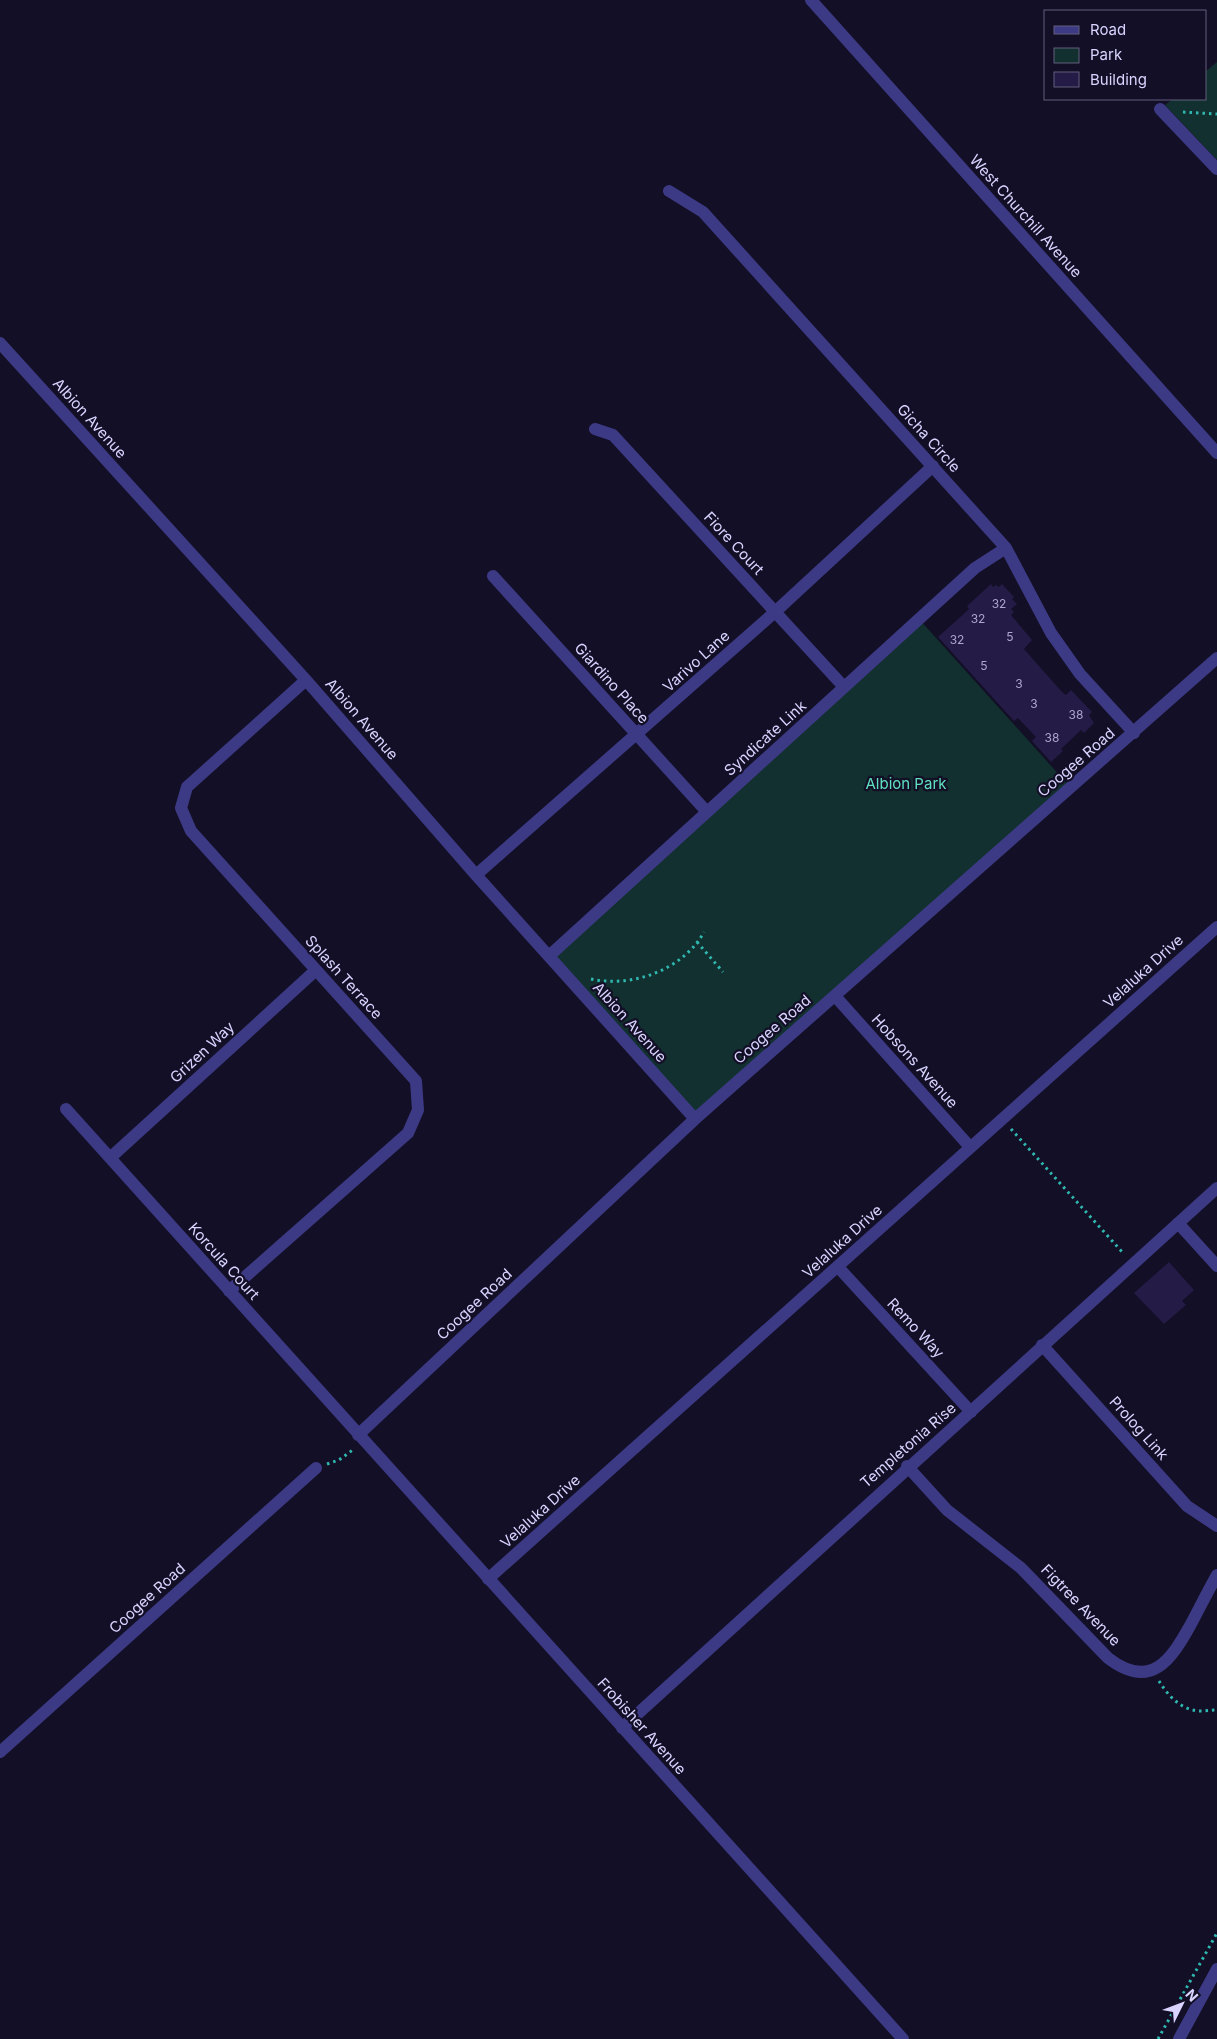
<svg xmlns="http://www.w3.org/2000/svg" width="1217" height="2039" font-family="Inter,sans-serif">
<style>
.green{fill:#12302f}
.building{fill:#241b47}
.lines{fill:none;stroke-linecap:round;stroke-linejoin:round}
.path{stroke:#2fb8b0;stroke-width:3;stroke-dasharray:2.5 4;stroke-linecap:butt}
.minor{stroke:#3d3a85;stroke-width:12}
.labels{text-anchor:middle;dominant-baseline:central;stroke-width:4.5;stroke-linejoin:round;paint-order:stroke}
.number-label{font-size:12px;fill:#aca6d1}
.street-label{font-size:15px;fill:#d9d4ff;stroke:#130f26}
.park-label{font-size:15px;fill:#5fe0c0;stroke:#130f26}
</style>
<rect width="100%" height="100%" fill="#130f26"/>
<!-- green -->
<path class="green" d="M1217 62V160L1165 105 1173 99H1206V71Z
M919 619 1071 788 695 1119 549 956Z"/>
<!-- building -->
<path class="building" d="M991 584 993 587 996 585 999 587 1002 584 1014 597 1012 599 1017 604 1011 609 1014 612 1011 615 1032 640 1024 649 1062 692 1066 695 1071 690 1092 712 1089 715 1094 723 1084 733 1081 730 1061 749 1063 751 1051 762 1032 741 1036 737 1018 718 1014 721 938 637 967 611 969 609 967 606Z
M1169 1262 1194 1290 1182 1301 1186 1305 1164 1324 1134 1293Z"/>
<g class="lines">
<!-- path -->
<path class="path" d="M1183 112 1217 114
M697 942 723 972
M591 979C632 988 683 970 704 932
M1011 1129 1124 1254
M327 1464 339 1460 354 1449
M1159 1681C1168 1696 1182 1711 1201 1711 1206 1711 1211 1710 1217 1710
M1158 2039 1217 1933"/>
<!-- minor -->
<path class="minor" d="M811 0 1217 453
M1160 109 1217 169
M669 191 703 212 1006 548 1051 633 1080 674 1134 733
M0 343 306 680 476 875 695 1119
M595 429 613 435 844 687
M493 576 707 812
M476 875 775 612 933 466
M549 956 975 568 1006 548
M835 996 970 1147
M66 1109 903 2039
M110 1158 316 970
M1178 1223 1217 1266
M838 1267 971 1412
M229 1291 408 1133 418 1110 416 1081 191 831 181 808 187 787 306 680
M1042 1345 1187 1506 1217 1526
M358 1435 695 1119 1217 658
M907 1466 947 1510 1021 1568 1108 1658C1151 1691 1171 1660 1191 1624 1200 1607 1208 1591 1217 1575
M488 1579 1217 927
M622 1728C819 1547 1018 1368 1217 1188
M0 1752 316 1468
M1179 2039 1217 1969"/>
</g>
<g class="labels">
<!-- number labels -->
<g class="number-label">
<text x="999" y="603">32</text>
<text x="978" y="618">32</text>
<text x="1010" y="636">5</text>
<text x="957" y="639">32</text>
<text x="984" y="665">5</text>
<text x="1019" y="683">3</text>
<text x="1034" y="703">3</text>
<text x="1076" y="714">38</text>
<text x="1052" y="737">38</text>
</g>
<!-- street labels -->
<g class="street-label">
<text transform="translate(1026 216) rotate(48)">West Churchill Avenue</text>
<text transform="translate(90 418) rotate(48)">Albion Avenue</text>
<text transform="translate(929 438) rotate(48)">Gicha Circle</text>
<text transform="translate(734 543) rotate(47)">Fiore Court</text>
<text transform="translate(696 661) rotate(-42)">Varivo Lane</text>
<text transform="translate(612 683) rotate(48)">Giardino Place</text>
<text transform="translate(362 719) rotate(49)">Albion Avenue</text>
<text transform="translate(765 738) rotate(-42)">Syndicate Link</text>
<text transform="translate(1076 762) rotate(-41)">Coogee Road</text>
<text transform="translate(1143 971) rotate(-42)">Velaluka Drive</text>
<text transform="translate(344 977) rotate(48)">Splash Terrace</text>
<text transform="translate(630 1022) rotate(48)">Albion Avenue</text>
<text transform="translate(772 1029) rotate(-41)">Coogee Road</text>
<text transform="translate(202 1052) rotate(-43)">Grizen Way</text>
<text transform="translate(915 1061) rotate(48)">Hobsons Avenue</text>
<text transform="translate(842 1241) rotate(-42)">Velaluka Drive</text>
<text transform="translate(224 1261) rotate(48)">Korcula Court</text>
<text transform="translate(474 1304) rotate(-43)">Coogee Road</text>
<text transform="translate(916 1328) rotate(47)">Remo Way</text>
<text transform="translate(1139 1428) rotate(48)">Prolog Link</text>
<text transform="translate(908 1445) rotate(-41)">Templetonia Rise</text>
<text transform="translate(540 1511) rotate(-42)">Velaluka Drive</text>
<text transform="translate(147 1598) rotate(-42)">Coogee Road</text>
<text transform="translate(1081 1605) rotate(46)">Figtree Avenue</text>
<text transform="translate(642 1726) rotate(48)">Frobisher Avenue</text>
</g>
<!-- park labels -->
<g class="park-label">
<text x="906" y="783">Albion Park</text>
</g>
</g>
<!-- legend -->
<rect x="1044" y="10" width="162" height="90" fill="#130f26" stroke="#625e7d"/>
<rect x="1054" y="26" width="25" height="8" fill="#3d3a85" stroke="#625e7d"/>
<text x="1090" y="35" font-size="15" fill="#d9d4ff">Road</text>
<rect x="1054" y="48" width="25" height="15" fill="#12302f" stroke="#625e7d"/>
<text x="1090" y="60" font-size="15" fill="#d9d4ff">Park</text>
<rect x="1054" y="72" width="25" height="15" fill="#241b47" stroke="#625e7d"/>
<text x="1090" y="85" font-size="15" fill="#d9d4ff">Building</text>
<!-- north arrow -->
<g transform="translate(1182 2004) rotate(48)" stroke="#130f26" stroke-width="4" paint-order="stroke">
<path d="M0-4L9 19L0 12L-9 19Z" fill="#d9d4ff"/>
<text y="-8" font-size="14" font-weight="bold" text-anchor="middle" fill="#d9d4ff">N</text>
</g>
</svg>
